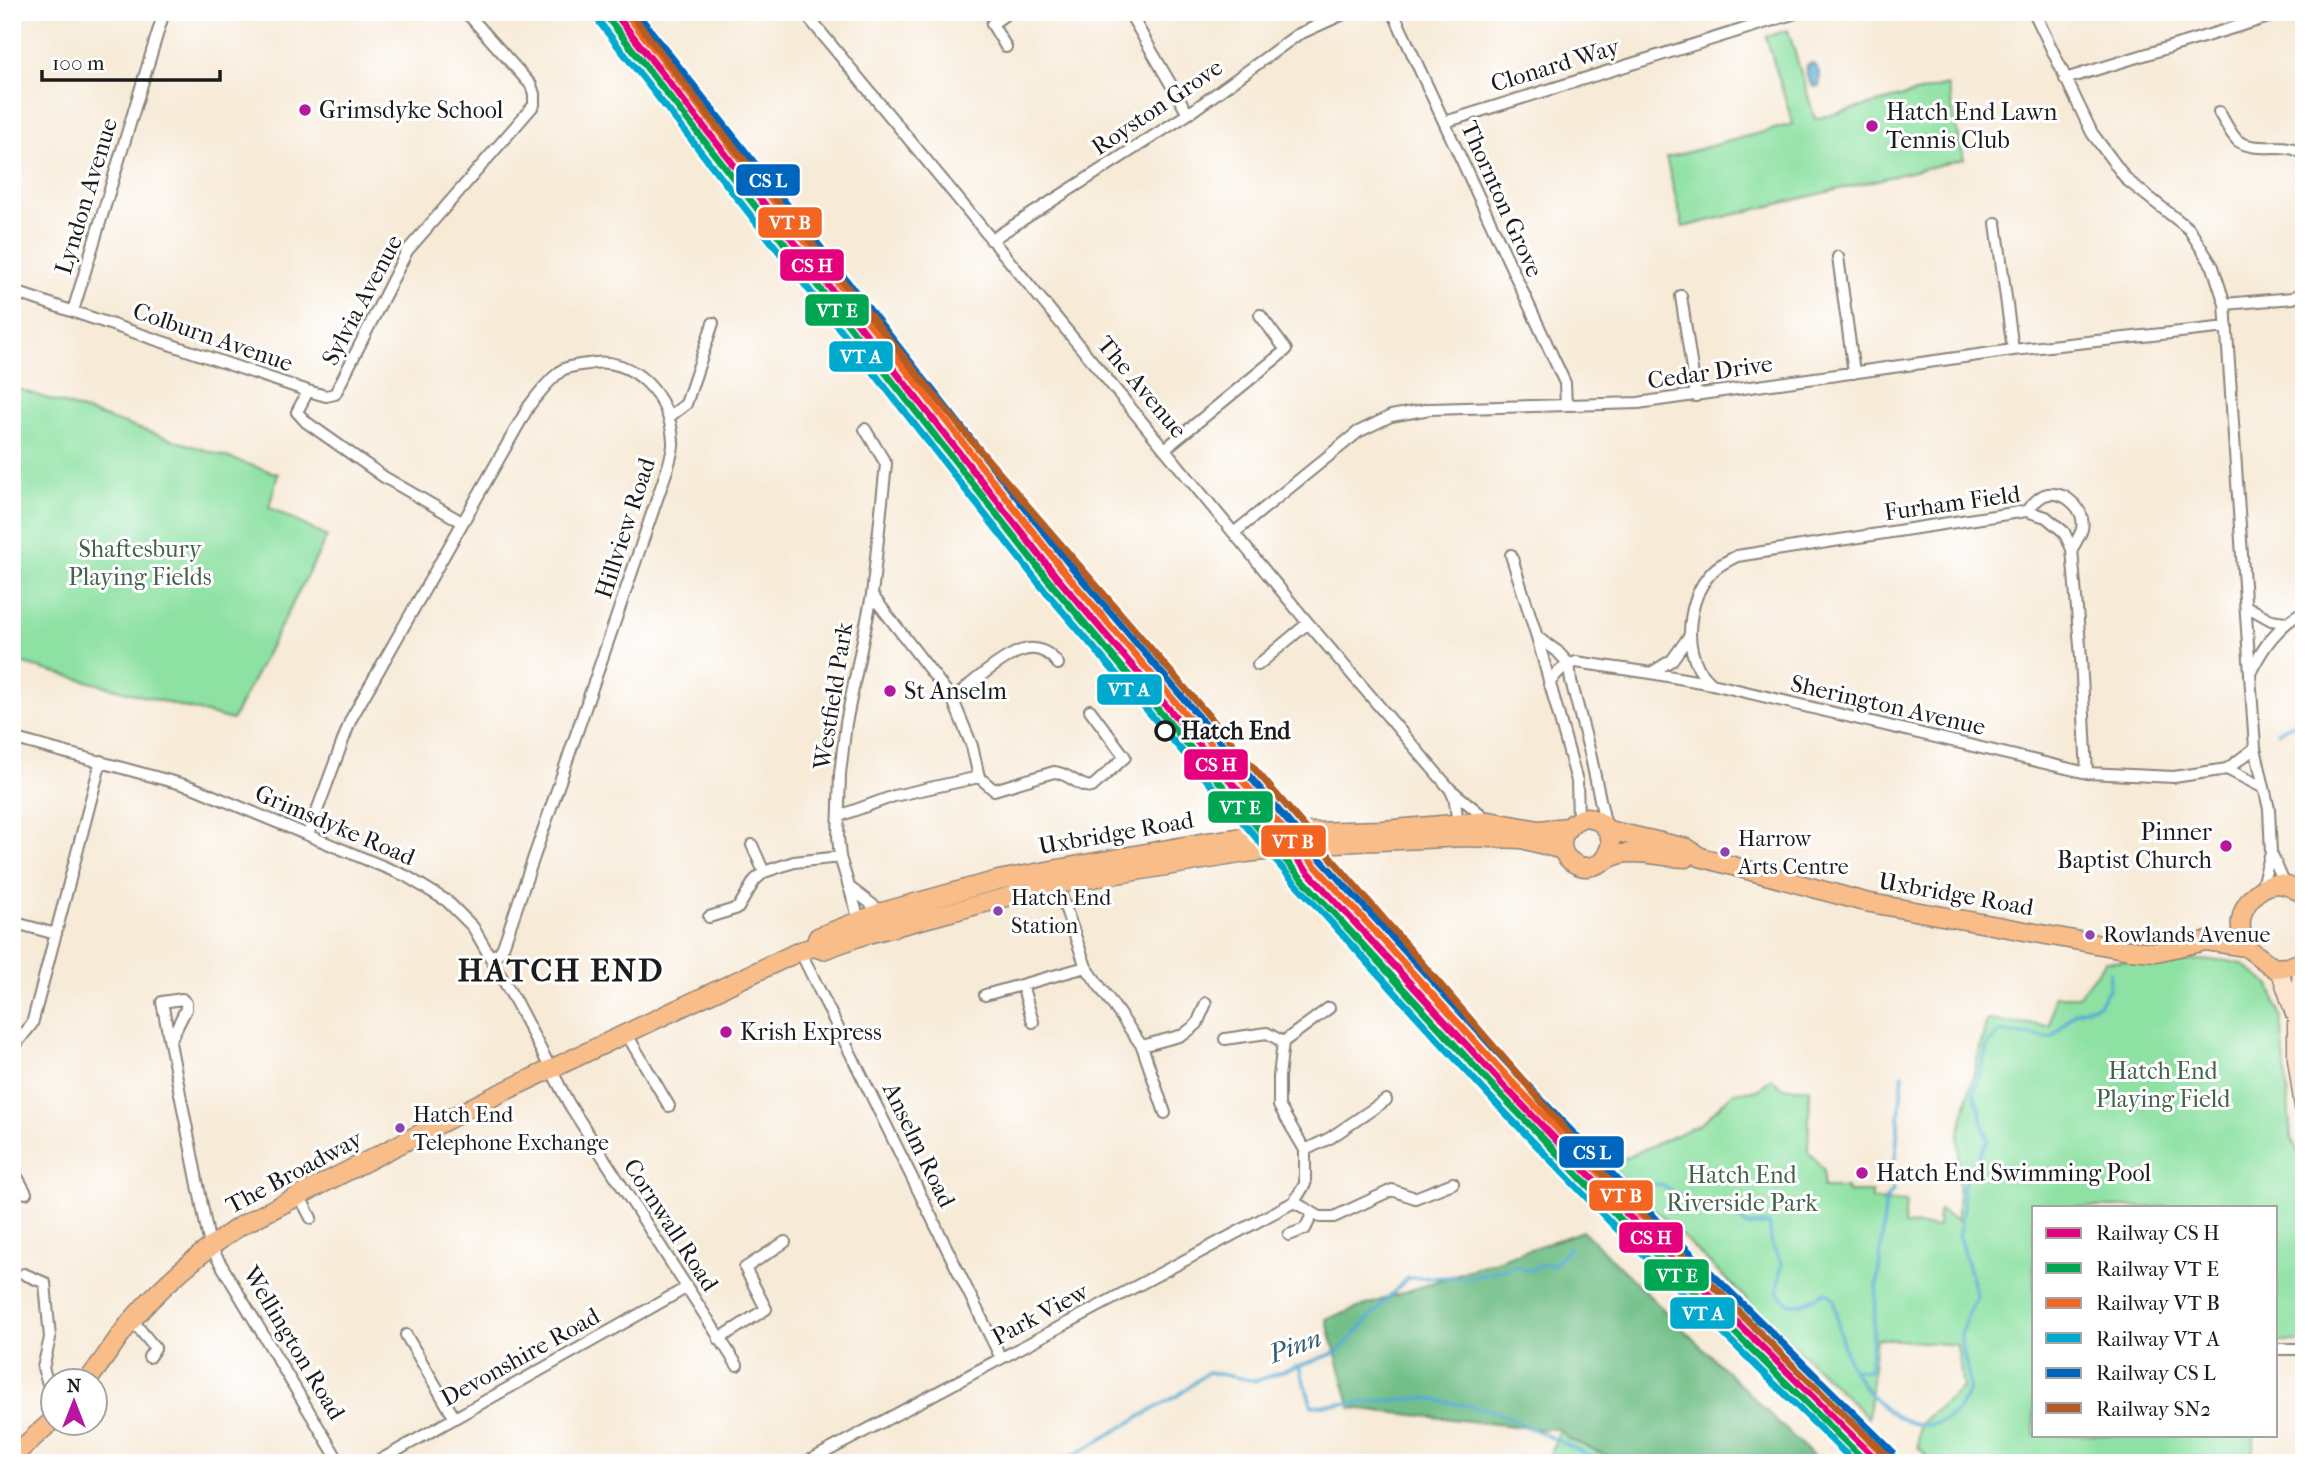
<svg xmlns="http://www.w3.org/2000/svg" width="2316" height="1475" font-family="'IM FELL French Canon',serif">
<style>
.green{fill:#8de1a2;stroke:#547e5f;stroke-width:2}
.forest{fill:#72bf88;stroke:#476e52;stroke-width:2}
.water{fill:#54abd1;stroke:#386476;stroke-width:2}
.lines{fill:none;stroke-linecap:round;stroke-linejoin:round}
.stream{stroke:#54abd1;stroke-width:3.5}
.street-casing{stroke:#8a837a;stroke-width:14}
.secondary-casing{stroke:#8a837a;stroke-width:19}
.primary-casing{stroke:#8a837a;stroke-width:21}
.street{stroke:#fff;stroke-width:10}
.secondary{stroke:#fde5d0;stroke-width:16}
.primary{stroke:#f9bd89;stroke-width:18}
.rail-1-casing{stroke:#fff;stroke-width:12}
.rail-2-casing{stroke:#fff;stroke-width:12}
.rail-3-casing{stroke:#fff;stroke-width:12}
.rail-4-casing{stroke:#fff;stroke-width:12}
.rail-5-casing{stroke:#fff;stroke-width:12}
.rail-6-casing{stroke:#fff;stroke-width:12}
.rail-1{stroke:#e5007d;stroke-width:7}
.rail-2{stroke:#00a651;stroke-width:7}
.rail-3{stroke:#f26522;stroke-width:7}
.rail-4{stroke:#00a9ce;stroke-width:7}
.rail-5{stroke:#0065bd;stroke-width:7}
.rail-6{stroke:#b55b24;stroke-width:7}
.poi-dot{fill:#b5179e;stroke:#fff;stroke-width:2.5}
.stop-dot{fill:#fff;stroke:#1c1c1c;stroke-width:3.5}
.bus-dot{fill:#8e44ad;stroke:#fff;stroke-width:2.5}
.labels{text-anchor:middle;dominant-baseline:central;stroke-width:6;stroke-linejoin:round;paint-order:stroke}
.bus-label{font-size:22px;fill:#1c1c1c;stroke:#fff;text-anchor:start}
.street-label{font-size:24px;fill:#1c1c1c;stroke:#fff}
.poi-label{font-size:24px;fill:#1c1c1c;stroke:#fff;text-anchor:start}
.park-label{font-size:24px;fill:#44614b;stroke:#fff}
.stop-label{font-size:24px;font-weight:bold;fill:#1c1c1c;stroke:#fff;text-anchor:start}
.water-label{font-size:26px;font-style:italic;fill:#355c6d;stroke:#fff}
.district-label{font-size:32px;font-weight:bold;letter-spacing:2px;fill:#1c1c1c;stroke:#fff}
.line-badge{stroke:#fff;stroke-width:2.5}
.badge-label{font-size:19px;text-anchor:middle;font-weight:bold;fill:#fff}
</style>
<rect width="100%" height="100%" fill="#fff"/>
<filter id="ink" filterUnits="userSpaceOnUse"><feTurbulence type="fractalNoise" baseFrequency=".0143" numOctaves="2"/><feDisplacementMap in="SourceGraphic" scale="14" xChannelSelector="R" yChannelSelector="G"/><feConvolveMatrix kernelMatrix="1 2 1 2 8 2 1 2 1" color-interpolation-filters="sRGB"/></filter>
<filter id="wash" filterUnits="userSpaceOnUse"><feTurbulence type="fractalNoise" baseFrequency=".00686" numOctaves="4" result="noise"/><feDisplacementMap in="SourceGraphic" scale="28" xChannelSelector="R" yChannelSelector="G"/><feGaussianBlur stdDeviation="1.57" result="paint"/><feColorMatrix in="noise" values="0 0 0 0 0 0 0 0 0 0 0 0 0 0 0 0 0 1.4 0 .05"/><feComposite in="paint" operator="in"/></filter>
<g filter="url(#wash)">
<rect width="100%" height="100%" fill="#f7ead7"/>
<!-- green -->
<path class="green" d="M1788 30 1815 119 1947 85 1964 159 1683 227 1666 158 1793 124 1766 37Z
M12 387 278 474 269 507 327 537 232 720 12 661Z
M2222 960 2242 964 2270 985 2281 1018 2291 1137 2304 1165V1342H2276V1207H2034V1435H2254V1463H1934L1918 1447 1919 1424 1963 1388 1957 1345 1876 1338 1868 1418 1609 1165 1701 1124 1734 1092 1758 1090 1771 1078 1783 1088H1810L1808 1151 1824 1170 1823 1188H1846L1847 1192H1872V1200L1906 1202 1904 1225 1938 1227 1939 1210 1958 1220 1959 1133 1987 1020 2050 1026 2054 996H2078L2106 961Z
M1560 1429 1568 1439 1625 1463H1547Z"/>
<!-- forest -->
<path class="forest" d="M1583 1231 1820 1463H1625L1567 1438 1560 1429H1541L1351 1408 1326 1319Z"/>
<!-- water -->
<path class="water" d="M1812 63C1819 68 1822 78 1819 86L1814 87C1808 82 1805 73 1807 65Z"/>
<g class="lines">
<!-- stream -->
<path class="stream" d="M2278 732 2304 718
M1895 1160 1903 1074
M1638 1185 1659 1184 1702 1208 1729 1210 1748 1226 1769 1224 1772 1246 1782 1264 1777 1291 1789 1304H1802L1826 1292 1834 1299C1837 1323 1841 1344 1851 1366 1870 1407 1928 1453 1963 1403 1978 1382 1960 1358 1961 1336 1962 1324 1972 1307 1977 1296L1959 1237 1964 1206 1962 1187 1988 1140 1974 1093 1988 1043 2001 1032 2052 1038 2075 1012 2099 1004 2109 989 2110 972
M1299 1366 1312 1406 1426 1398 1491 1410 1607 1463
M1852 1369 1869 1371 1886 1198 1893 1191V1186
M1060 1463 1180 1394 1208 1372 1256 1381 1338 1352 1407 1278 1473 1277 1517 1266 1528 1271 1544 1264 1552 1266 1570 1247"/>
</g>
</g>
<g filter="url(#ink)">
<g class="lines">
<defs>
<path id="street" d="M804 12 1308 623 1450 789 1489 821
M1129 12 1188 114
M1393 12 1565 383 1566 405
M2034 12 2092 133 2127 180 2189 229 2213 267 2225 304 2255 748 2269 809 2271 853 2285 885
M1006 47 992 24 1009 12
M2065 79 2285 12
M2219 112C2224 120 2231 135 2238 141 2258 154 2285 140 2304 154
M1445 122 1799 12
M1996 223 2013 350
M991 240 1188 114 1297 35 1348 12
M1838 257 1854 373
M12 291 308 391 326 396 335 394 407 251 534 105V94L531 85 466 12
M1681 296 1696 396
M2225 304 2293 298 2304 291
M73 311 164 12
M308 391 297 412 306 422 384 477 462 522
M669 417 686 404 713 323
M1166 448 1286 350 1260 315
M2026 511C2032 505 2040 495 2048 494 2067 492 2086 510 2082 529 2080 536 2075 543 2072 549
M1235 532 1358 432 1391 416 1430 409 1638 403 2013 350 2227 327
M1511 555 1537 637 1577 781 1578 819
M872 595 953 700 972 746 979 777
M2246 606 2271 620 2285 622
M1537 637 1557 651 1569 664 1571 681 1590 753 1606 827
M1258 665 1308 623
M2251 671C2265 644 2278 626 2304 611
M1651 673 1672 660 1690 635
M1549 684C1555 674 1564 665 1576 662L1651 673 1712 684 2087 773 2174 777 2227 769
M1712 684C1707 679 1701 674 1698 667 1683 639 1690 593 1714 570 1720 564 1730 560 1737 556L2026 511 2046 517 2064 532 2072 549 2081 658 2087 773
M953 700C967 686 1005 654 1024 650 1038 646 1050 653 1058 664
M12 738 192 787 406 876 447 901 473 927 517 1004 569 1104 737 1365
M2255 748 2227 769 2264 788
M979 777 994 790 1054 772C1069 773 1078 787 1092 787L1125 757 1090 710
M1451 791C1459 804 1454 817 1460 829
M839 816 894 796 979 777
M308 835 351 719 529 406C539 393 549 380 562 370 569 366 580 365 588 364 634 354 671 398 673 441 674 449 670 459 668 467L503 947 499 953 490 957
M764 872 794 862 840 857
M1055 878 1086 967 1142 1046 1165 1113
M849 887 882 912
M2261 889 2271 853
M709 917 738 908 755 880 764 872 752 845
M12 922 56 934
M861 926 840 857 838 837 840 774 846 723 872 595 886 464 865 429
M800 951 1001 1358
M1022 985 1033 1022
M985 995 1086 967
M626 1033 669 1106
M1225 1039 1267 1033 1283 1042
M170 1041 186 1009V1003L182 999 162 1002 210 1246 340 1463
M1142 1046 1183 1035 1197 1024 1206 1003
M12 1049 32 1024 101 761
M1305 1150 1330 1138 1386 1100
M12 1168 26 1193
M299 1195 311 1218
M1294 1202 1305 1184V1150L1279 1106V1077L1283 1042 1329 1008
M1294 1202 1320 1217H1334L1392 1190 1415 1198 1453 1183
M1289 1235 1305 1229 1313 1213
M24 1274 45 1283 50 1338 43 1368 49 1387 52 1390
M132 1320 155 1348 149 1357
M406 1335 454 1417
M719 1339 766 1309 745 1268 785 1242
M2276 1349H2304
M375 1463 686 1288
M805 1463 1294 1202"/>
<path id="secondary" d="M2302 962 2296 1019V1059L2304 1114
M2274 968 2281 975 2294 1014"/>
<path id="primary" d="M1608 830 1687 848 1700 857 1865 902 2129 950 2156 952 2206 941 2246 947 2274 968 2288 967 2304 961
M1603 860C1618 842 1609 822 1587 817 1560 822 1551 856 1580 866 1594 871 1607 857 1621 854 1642 850 1665 858 1686 858
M814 947 818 937 882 912 998 880 1201 843 1273 833 1383 830 1489 821 1539 830 1568 827
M2246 947C2242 938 2240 929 2241 920 2244 901 2263 880 2284 885 2290 886 2297 891 2304 894
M88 1380C104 1360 117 1338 133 1319 164 1283 201 1252 240 1226L488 1099 800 951 814 947 823 950 864 935 1056 884 1246 853 1336 843 1465 837 1522 839 1563 850
M12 1457 52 1421"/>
</defs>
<!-- street casing -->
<use href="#street" class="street-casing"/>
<!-- secondary casing -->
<use href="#secondary" class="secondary-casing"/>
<!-- primary casing -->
<use href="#primary" class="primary-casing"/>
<!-- street -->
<use href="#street" class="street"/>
<!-- secondary -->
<use href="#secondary" class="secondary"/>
<!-- primary -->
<use href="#primary" class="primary"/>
<defs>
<path id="rail-1" d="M614 12 1055 575 1301 864 1506 1088 1629 1216 1880 1463"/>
<path id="rail-2" d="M607 17 1048 580 1294 870 1500 1094 1623 1222 1867 1463"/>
<path id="rail-3" d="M625 12 1062 569 1308 858 1512 1082 1635 1210 1886 1457"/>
<path id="rail-4" d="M600 23 1041 586 1288 875 1493 1100 1616 1228 1855 1463"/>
<path id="rail-5" d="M636 12 1069 564 1314 852 1519 1076 1641 1204 1892 1451"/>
<path id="rail-6" d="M630 12 713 121 965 433 1608 1179 1788 1361 1895 1463"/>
</defs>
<!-- rail-1 casing -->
<use href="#rail-1" class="rail-1-casing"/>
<!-- rail-2 casing -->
<use href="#rail-2" class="rail-2-casing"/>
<!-- rail-3 casing -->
<use href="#rail-3" class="rail-3-casing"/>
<!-- rail-4 casing -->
<use href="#rail-4" class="rail-4-casing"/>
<!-- rail-5 casing -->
<use href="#rail-5" class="rail-5-casing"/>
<!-- rail-6 casing -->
<use href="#rail-6" class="rail-6-casing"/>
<!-- rail-1 -->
<use href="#rail-1" class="rail-1"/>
<!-- rail-2 -->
<use href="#rail-2" class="rail-2"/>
<!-- rail-3 -->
<use href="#rail-3" class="rail-3"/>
<!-- rail-4 -->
<use href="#rail-4" class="rail-4"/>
<!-- rail-5 -->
<use href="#rail-5" class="rail-5"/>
<!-- rail-6 -->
<use href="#rail-6" class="rail-6"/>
</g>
</g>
<!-- markers -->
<g class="poi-dot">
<circle cx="305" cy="110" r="7"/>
<circle cx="1872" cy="126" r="7"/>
<circle cx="890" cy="691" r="7"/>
<circle cx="2226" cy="846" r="7"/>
<circle cx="726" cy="1032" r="7"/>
<circle cx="1862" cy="1173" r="7"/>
</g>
<circle class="stop-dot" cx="1165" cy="731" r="9"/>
<g class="bus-dot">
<circle cx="1725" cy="852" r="6"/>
<circle cx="998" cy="911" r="6"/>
<circle cx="2090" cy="935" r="6"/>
<circle cx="400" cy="1128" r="6"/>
</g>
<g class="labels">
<!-- bus labels -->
<g class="bus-label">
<text x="1738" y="839">Harrow<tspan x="1738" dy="28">Arts Centre</tspan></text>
<text x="1011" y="898">Hatch End<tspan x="1011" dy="28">Station</tspan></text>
<text x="2103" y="935">Rowlands Avenue</text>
<text x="413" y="1115">Hatch End<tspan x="413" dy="28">Telephone Exchange</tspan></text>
</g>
<!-- street labels -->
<g class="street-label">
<text transform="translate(1555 65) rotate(-17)">Clonard Way</text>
<text transform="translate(1157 107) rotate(-34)">Royston Grove</text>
<text transform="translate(86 196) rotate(-73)">Lyndon Avenue</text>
<text transform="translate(1502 199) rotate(66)">Thornton Grove</text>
<text transform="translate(362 300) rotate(-62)">Sylvia Avenue</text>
<text transform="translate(213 337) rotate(19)">Colburn Avenue</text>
<text transform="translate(1710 372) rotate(-8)">Cedar Drive</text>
<text transform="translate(1142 387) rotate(50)">The Avenue</text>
<text transform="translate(1952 503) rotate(-8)">Furham Field</text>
<text transform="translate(625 528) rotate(-72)">Hillview Road</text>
<text transform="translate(833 696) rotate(-81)">Westfield Park</text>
<text transform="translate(1888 705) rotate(13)">Sherington Avenue</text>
<text transform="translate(335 825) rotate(23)">Grimsdyke Road</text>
<text transform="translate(1116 833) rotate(-10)">Uxbridge Road</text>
<text transform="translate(1956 894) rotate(10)">Uxbridge Road</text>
<text transform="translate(919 1145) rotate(64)">Anselm Road</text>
<text transform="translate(294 1172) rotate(-28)">The Broadway</text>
<text transform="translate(671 1225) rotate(57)">Cornwall Road</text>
<text transform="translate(1040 1314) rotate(-28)">Park View</text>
<text transform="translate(294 1343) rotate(59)">Wellington Road</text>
<text transform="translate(520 1357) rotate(-29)">Devonshire Road</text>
</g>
<!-- poi labels -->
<g class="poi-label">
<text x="319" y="110">Grimsdyke School</text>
<text x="1886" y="112">Hatch End Lawn<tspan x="1886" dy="28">Tennis Club</tspan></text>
<text x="904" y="691">St Anselm</text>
<text x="2212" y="832" text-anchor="end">Pinner<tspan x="2212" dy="28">Baptist Church</tspan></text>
<text x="740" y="1032">Krish Express</text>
<text x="1876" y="1173">Hatch End Swimming Pool</text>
</g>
<!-- park labels -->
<g class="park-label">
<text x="140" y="549">Shaftesbury<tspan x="140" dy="28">Playing Fields</tspan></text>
<text x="2163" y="1071">Hatch End<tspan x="2163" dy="28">Playing Field</tspan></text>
<text x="1742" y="1175">Hatch End<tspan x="1742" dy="28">Riverside Park</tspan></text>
</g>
<!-- stop labels -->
<g class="stop-label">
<text x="1181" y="731">Hatch End</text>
</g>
<!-- water labels -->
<g class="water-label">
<text transform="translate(1295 1346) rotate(-20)">Pinn</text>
</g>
<!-- district labels -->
<g class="district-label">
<text x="561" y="970">HATCH END</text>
</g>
</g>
<g class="line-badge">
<rect x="735" y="163" width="66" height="34" rx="7" fill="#0065bd"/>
<rect x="757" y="206" width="66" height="33" rx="7" fill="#f26522"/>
<rect x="779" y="248" width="66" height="34" rx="7" fill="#e5007d"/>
<rect x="804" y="293" width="66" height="34" rx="7" fill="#00a651"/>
<rect x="828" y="340" width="66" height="33" rx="7" fill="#00a9ce"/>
<rect x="1096" y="673" width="67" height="33" rx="7" fill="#00a9ce"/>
<rect x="1183" y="748" width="66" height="33" rx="7" fill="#e5007d"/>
<rect x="1207" y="790" width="67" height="34" rx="7" fill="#00a651"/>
<rect x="1260" y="824" width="67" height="34" rx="7" fill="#f26522"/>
<rect x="1558" y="1135" width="67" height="34" rx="7" fill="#0065bd"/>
<rect x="1588" y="1179" width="66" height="33" rx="7" fill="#f26522"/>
<rect x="1618" y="1221" width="66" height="33" rx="7" fill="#e5007d"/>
<rect x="1643" y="1258" width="67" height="34" rx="7" fill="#00a651"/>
<rect x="1669" y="1296" width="67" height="34" rx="7" fill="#00a9ce"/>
</g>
<g class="badge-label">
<text x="768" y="187">CS L</text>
<text x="790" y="229">VT B</text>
<text x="812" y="272">CS H</text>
<text x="837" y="317">VT E</text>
<text x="861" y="363">VT A</text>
<text x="1129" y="696">VT A</text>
<text x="1216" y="771">CS H</text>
<text x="1240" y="814">VT E</text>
<text x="1293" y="848">VT B</text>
<text x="1592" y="1159">CS L</text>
<text x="1621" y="1202">VT B</text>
<text x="1651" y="1244">CS H</text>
<text x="1677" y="1282">VT E</text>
<text x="1703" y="1320">VT A</text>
</g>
<!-- margin -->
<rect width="2316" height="1475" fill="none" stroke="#fff" stroke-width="42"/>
<!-- legend -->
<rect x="2032" y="1206" width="245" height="231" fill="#ffffff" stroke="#a4a4a4" stroke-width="2"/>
<rect x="2046" y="1228" width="35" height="10" fill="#e5007d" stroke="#a4a4a4" stroke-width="2"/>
<text x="2096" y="1240" font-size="21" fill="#1c1c1c">Railway CS H</text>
<rect x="2046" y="1263" width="35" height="10" fill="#00a651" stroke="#a4a4a4" stroke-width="2"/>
<text x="2096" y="1276" font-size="21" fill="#1c1c1c">Railway VT E</text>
<rect x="2046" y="1298" width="35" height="10" fill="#f26522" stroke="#a4a4a4" stroke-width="2"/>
<text x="2096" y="1310" font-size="21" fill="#1c1c1c">Railway VT B</text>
<rect x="2046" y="1333" width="35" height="10" fill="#00a9ce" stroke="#a4a4a4" stroke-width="2"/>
<text x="2096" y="1346" font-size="21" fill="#1c1c1c">Railway VT A</text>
<rect x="2046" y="1368" width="35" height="10" fill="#0065bd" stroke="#a4a4a4" stroke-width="2"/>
<text x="2096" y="1380" font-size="21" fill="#1c1c1c">Railway CS L</text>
<rect x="2046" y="1403" width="35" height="10" fill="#b55b24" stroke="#a4a4a4" stroke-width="2"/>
<text x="2096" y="1416" font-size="21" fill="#1c1c1c">Railway SN2</text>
<!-- north arrow -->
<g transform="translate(74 1402)"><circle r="33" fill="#ffffff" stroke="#a4a4a4" stroke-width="2"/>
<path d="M0-5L12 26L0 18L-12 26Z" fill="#b5179e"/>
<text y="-10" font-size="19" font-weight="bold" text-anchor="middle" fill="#1c1c1c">N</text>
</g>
<!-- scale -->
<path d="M42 70v10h178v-10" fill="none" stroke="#1c1c1c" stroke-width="3.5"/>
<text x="52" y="70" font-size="21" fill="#1c1c1c" stroke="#ffffff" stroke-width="5" paint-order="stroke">100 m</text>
</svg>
